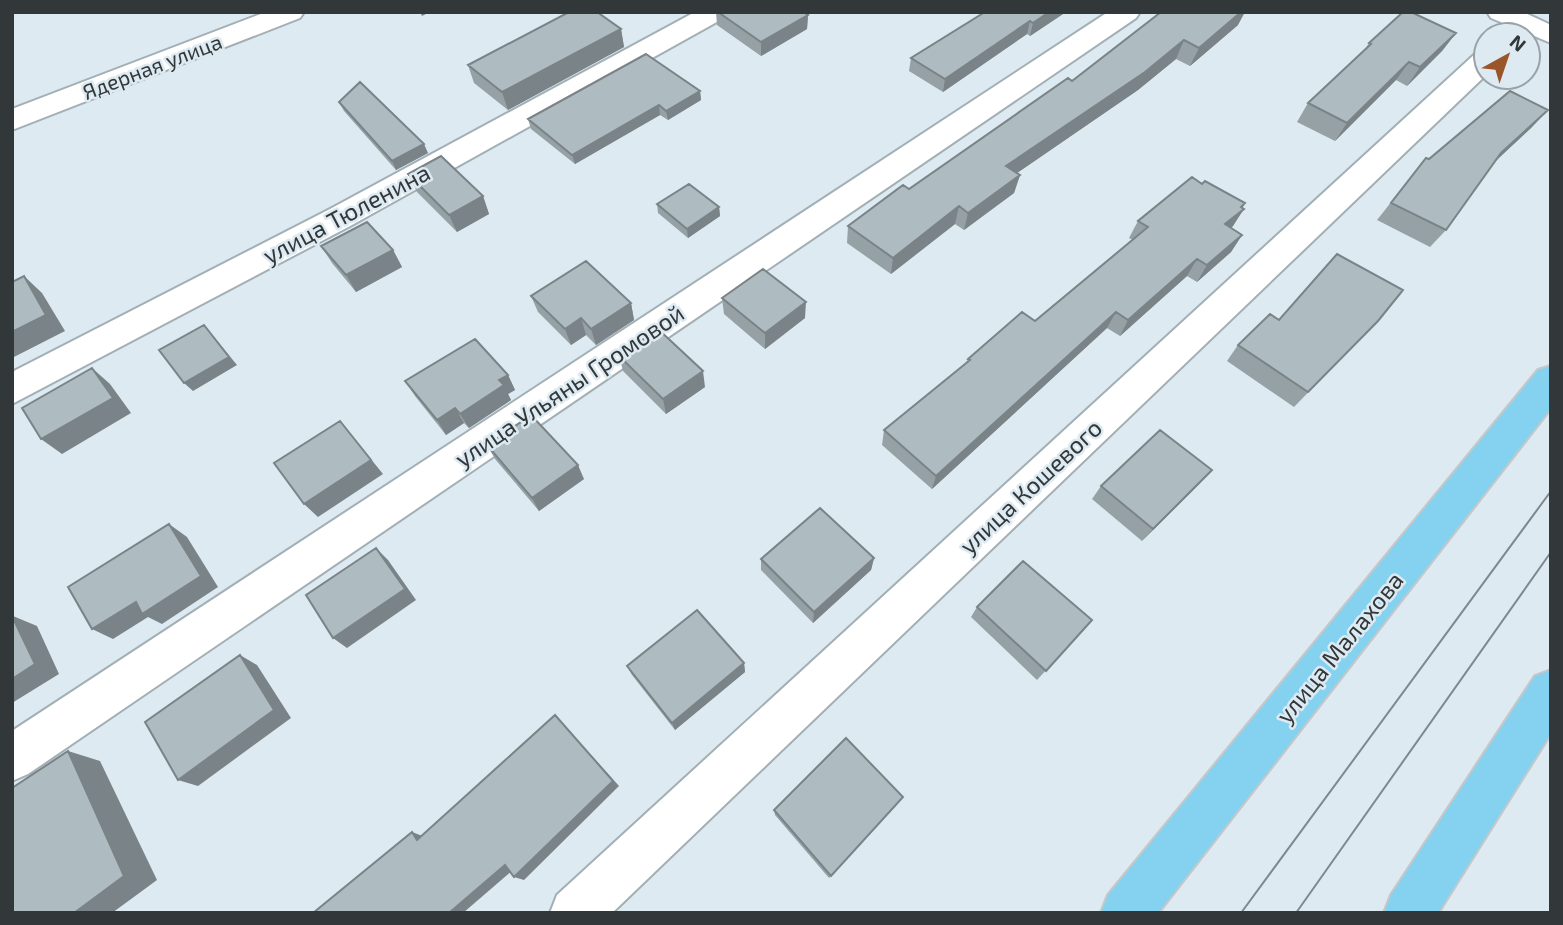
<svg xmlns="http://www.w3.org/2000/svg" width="1563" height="925" font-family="'Exo 2',sans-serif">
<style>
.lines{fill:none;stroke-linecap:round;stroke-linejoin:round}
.minor-casing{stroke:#a2afb5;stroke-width:4}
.major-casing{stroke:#c6c7c8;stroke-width:4}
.minor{fill:#fff;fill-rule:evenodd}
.major{fill:#85d2f0;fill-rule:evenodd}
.tram{stroke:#80888d;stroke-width:2}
.wall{fill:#96a1a6}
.shaded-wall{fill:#7a8387}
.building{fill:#aebbc1;stroke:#7a8387;stroke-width:2}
.labels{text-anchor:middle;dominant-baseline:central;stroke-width:5;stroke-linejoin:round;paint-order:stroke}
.far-street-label{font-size:21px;fill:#32373a;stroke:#ddeaf1}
.street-label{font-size:24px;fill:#32373a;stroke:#ddeaf1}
</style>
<rect width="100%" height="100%" fill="#ddeaf1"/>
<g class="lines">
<defs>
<path id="minor" d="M266 12H304L300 18 12 130V109Z
M695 12H728L724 18 352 225 12 404V372L330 209Z
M1108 12H1140L1136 18 28 774 12 781V731Z
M1487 12H1523L1551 25V43L1491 18Z
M1486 50V75L612 913H550L557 895 1476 53Z"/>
<path id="major" d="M1551 366V408L1158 913H1101L1108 895 1538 370Z
M1551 670V733L1438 913H1384L1391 895 1535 676Z"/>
</defs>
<!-- minor casing -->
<use href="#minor" class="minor-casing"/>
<!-- major casing -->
<use href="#major" class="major-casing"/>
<!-- minor -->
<use href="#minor" class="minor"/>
<!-- major -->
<use href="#major" class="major"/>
<!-- tram -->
<path class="tram" d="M1241 913 1551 491
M1296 913 1551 552"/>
</g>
<!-- wall -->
<path class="wall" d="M716 12H804L808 15 807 29 761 56 717 25Z
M985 12H1066L1030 36 1027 34 943 92 909 71 911 58Z
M1161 12 1238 25 1190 66 1176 59 1138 90 1017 173 1020 175 1014 193 964 230 955 224 891 274 847 243 848 226 909 189 1072 81Z
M621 29 624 47 508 110 474 83 468 65Z
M1456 33 1442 51 1407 86 1396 80 1335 141 1297 122 1308 103 1364 51 1369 43Z
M700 91 701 100 668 120 660 115 575 164 531 129 528 119Z
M339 102 428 153 396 170 344 111Z
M1548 110 1531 128 1494 162 1446 230 1430 247 1377 220 1426 158 1429 159Z
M408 174 483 196 489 214 457 232 417 192Z
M1202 184 1245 203 1233 226 1231 228 1242 235 1231 252 1197 282 1187 276 1120 336 1107 328 932 489 882 445 884 430 966 363 968 359 1035 321 1133 240 1129 238 1138 221Z
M657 204 719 207 720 216 688 238 658 213Z
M321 246 393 250 402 267 356 292 332 263Z
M531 296 631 303 634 320 596 345 586 335 571 345 538 312Z
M722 298 805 318 765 349 724 314Z
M1279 320 1378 321 1294 407 1227 361 1238 345Z
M619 356 705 387 666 414 623 371Z
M508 375 515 390 508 394 511 400 469 428 464 423 446 435 415 396 405 381Z
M487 445 584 479 539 511 495 459Z
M1200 483 1142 541 1092 499 1101 486Z
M874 558 871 570 813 623 761 570V559Z
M977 607 1092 620 1037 680 971 617Z
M744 663 745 672 675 730 632 675 627 666Z
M899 802 829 878 775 815 774 810Z"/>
<!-- shaded-wall -->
<path class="shaded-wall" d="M420 12H430L422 16Z
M1049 12H1066L1030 36 1033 23Z
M1241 12H1245L1238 25 1190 66 1199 48Z
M808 15 807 29 761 56V42Z
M1030 21 1027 34 943 92 945 79Z
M621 29 624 47 508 110 502 92Z
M1456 33 1442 51 1407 86 1420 67Z
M1184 40 1176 59 1138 90 1001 184 1006 166Z
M1409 62 1396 80 1335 141 1347 123Z
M700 91 701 100 668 120 666 111Z
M659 105 660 115 575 164 572 155Z
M1548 110 1531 128 1485 171 1501 153Z
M424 144 428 153 396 170 392 161Z
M1020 175 1014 193 964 230 968 213Z
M483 196 489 214 457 232 449 215Z
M1245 203 1240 212 1244 209 1233 226 1215 242 1225 224Z
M959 206 955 224 891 274 893 258Z
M719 207 720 216 688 238 687 229Z
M1242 235 1231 252 1197 282 1207 265Z
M393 250 402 267 356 292 346 275Z
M1197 259 1187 276 1120 336 1128 320Z
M24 276 42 293 65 331 12 358V332Z
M806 302 805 318 765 349V333Z
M631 303 634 320 596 345 591 329Z
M1116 312 1107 328 932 489 936 476Z
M581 318 586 335 571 345 565 329Z
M204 325 237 365 193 391 184 383Z
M92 368 110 384 131 413 62 454 41 439Z
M703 371 705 387 666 414 663 399Z
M508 375 515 390 508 394 511 400 469 428 460 414 499 380Z
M455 408 464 423 446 435 437 420Z
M340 421 383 474 318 517 304 504Z
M578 465 584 479 539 511 532 498Z
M1212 470 1200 483 1142 541 1153 529Z
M169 524 187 537 218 587 162 624 148 617 113 639 92 629 136 602Z
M376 548 388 560 416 600 347 648 333 638Z
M874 558 871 570 813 623 814 612Z
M13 616 37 626 59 674 12 703Z
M240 655 257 665 291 718 198 786 178 780Z
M744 663 745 672 675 730 672 723Z
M555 715 619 786 524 880 514 877Z
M68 751 100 761 157 880 112 913H74Z
M412 832 425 837 417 840Z
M505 865 514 869 463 913H449Z"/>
<!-- building -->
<path class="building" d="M569 12H597L621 29 502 92 468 65Z
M718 12H804L808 15 761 42Z
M985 12H1049L1033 23 1030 21 945 79 911 58Z
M1161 12H1241L1199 48 1184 40 1145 72 1006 166 1020 175 968 213 959 206 893 258 848 226 903 185 909 189 1068 78 1072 81Z
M1403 12H1411L1456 33 1420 67 1409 62 1347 123 1308 103 1371 44 1369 43Z
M646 54 700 91 666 111 659 105 572 155 528 119Z
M360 82 424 144 392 161 339 102Z
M1510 91 1548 110 1501 153 1446 230 1391 203 1426 158 1429 159Z
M441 156 483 196 449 215 408 174Z
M1192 177 1202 184 1205 181 1245 203 1241 207 1244 209 1225 224 1242 235 1207 265 1197 259 1128 320 1116 312 936 476 884 430 970 360 968 359 1022 312 1035 321 1148 227 1138 221Z
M689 184 719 207 687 229 657 204Z
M367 222 393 250 346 275 321 246Z
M1337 254 1403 290 1378 321 1308 392 1238 345 1270 314 1279 320Z
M586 261 631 303 591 329 581 318 565 329 531 296Z
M763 269 806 302 765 333 722 298Z
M24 276 46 315 12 332V282Z
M204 325 229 357 184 383 159 350Z
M658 329 703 371 663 399 619 356Z
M475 339 508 375 499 380 504 385 460 414 455 408 437 420 405 381Z
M92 368 113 398 41 439 22 408Z
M531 415 578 465 532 498 487 445Z
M340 421 371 460 304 504 274 463Z
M1160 430 1212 470 1153 529 1101 486Z
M820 508 874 558 814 612 761 559Z
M169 524 201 576 142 614 136 602 92 629 68 587Z
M376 548 405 589 333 638 306 595Z
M1023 561 1092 620 1046 671 977 607Z
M697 610 744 663 672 723 627 666Z
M12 616 35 664 12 679Z
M240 655 274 710 178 780 145 722Z
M555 715 613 781 514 877 505 865 449 913H313L412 832 417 840Z
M846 738 903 797 831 876 774 810Z
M68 751 124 876 74 913H12V788Z"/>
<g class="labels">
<!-- far-street labels -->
<g class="far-street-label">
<text transform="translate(152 66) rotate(-21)">Ядерная улица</text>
</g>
<!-- street labels -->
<g class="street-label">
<text transform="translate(346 213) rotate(-28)">улица Тюленина</text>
<text transform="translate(569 385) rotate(-34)">улица Ульяны Громовой</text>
<text transform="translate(1030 486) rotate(-43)">улица Кошевого</text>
<text transform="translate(1339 647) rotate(-51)">улица Малахова</text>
</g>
</g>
<!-- border -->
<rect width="1563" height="925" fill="none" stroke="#32373a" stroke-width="28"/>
<!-- north arrow -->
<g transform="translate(1507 56) rotate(40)"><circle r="33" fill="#ddeaf1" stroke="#99a2a8" stroke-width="2"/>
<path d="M0-5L12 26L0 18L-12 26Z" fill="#9a552b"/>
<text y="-10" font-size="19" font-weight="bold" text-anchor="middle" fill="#32373a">N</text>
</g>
</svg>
